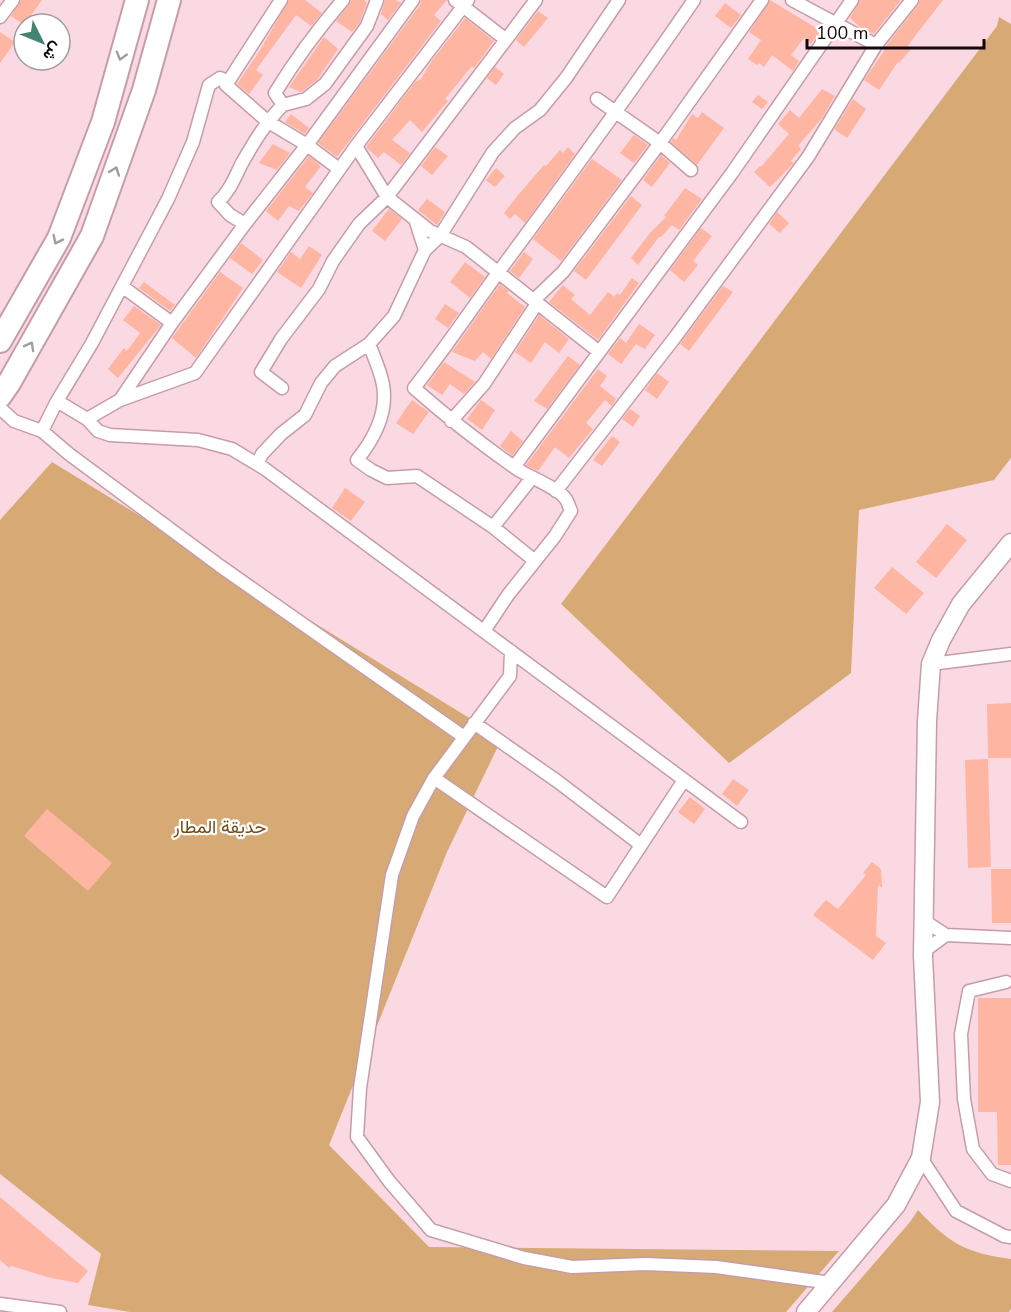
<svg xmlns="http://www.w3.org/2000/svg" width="1011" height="1312" font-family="'Nunito Sans',Vazirmatn,sans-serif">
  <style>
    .green { fill: #d7aa75 }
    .building { fill: #feb5a2 }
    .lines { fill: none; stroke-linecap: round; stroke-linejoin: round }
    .street-casing { stroke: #c59da8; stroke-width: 15 }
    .secondary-casing { stroke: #c59da8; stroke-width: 21 }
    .highway-casing { stroke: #c59da8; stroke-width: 26 }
    .street { stroke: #fff; stroke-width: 12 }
    .secondary { stroke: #fff; stroke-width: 18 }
    .highway { stroke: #fff; stroke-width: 22 }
    .oneway { stroke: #a19c9e }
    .labels { text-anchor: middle; stroke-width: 4.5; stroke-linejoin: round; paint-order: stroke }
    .park-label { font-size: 18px; fill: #724c16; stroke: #fff }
  </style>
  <rect width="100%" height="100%" fill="#fbd9e2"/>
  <path class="green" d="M999 17 1011 24V458L994 480 859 510 851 673 729 763 561 604 997 26Z
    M52 462 502 738 447 852 329 1145 429 1247 839 1251 786 1312H130L88 1305 101 1254 0 1174V520Z
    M918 1210C949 1243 965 1253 1011 1259V1309L1009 1312H832L910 1222Z"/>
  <path class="building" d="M21 0H42L24 25 11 16Z
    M289 0H305L322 13 311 26 296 15 256 70 263 75 249 94 237 84 259 52Z
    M351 0H364L367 3 360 22 352 32 336 21 349 5Z
    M385 0H396L401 3 388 20 381 14Z
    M421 0H447L434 15 441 21 337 157 318 143 420 5Z
    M770 0 821 31 811 44 804 38 791 55 799 61 793 71 772 55 764 67 759 63 757 65 748 59 761 40 749 32Z
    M860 0H901L874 34 861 28 850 18Z
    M920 0H943L912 40 908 46 911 49 899 63 898 62 879 90 864 80 884 51 885 47 918 5Z
    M725 3 741 15 731 28 715 16Z
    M538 11 548 18 524 47 516 40Z
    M465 18 494 41 474 68 472 66 445 99 448 101 422 132 410 120 392 140 410 153 401 165 384 152 378 158 366 147 415 82 421 79 431 62Z
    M0 32 15 42 0 63Z
    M324 37 338 49 317 80 301 92 289 87Z
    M495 67 504 74 496 85 487 78Z
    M822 89 835 96 822 118 798 146 801 149 791 161 794 163 770 187 754 172 760 166 761 167 789 134 778 124 790 110 799 118Z
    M758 95 768 102 762 109 752 102Z
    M853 99 866 109 847 138 835 130V128Z
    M702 112 724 128 697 165 671 142 673 138 676 140 692 114 698 118Z
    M291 114 309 128 305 134 285 122Z
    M634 135 648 145 634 163 620 153Z
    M273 144 290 153 277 170 259 163Z
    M435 147 448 156 432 175 421 166Z
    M568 147 575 154 525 223 515 214 510 219 504 213 519 194 544 165 546 166 560 150 563 153Z
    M661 155 670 163 652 187 643 180Z
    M309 156 321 166 305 187 313 193 299 211 289 206 278 221 266 211Z
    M592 159 622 180 561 261 533 239Z
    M496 168 505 176 495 187 486 180Z
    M685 188 702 199 679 230 672 225 661 237H659L638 265 631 258 650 233 666 217 664 216Z
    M631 196 642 205 586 280 574 271Z
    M427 199 445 212 437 225 418 210Z
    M389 209 402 219 385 241 372 231Z
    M777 212 789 223 780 233 769 224Z
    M701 228 712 236 693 261 698 265 684 282 670 270Z
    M241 243 263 260 252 274 230 258Z
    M309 246 322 255 301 288 277 272 291 252 300 259Z
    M524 252 533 259 519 278 510 271Z
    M465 262 485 277 470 298 450 282Z
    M220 272 243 288 196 358 172 338Z
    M632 278 639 283 598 340 549 302 563 285 575 295 571 299 590 315 608 292 614 297 617 293 620 295Z
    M144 282 175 305 170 311 139 288Z
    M500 284 509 291 507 293 525 307 491 359 483 352 475 361 452 352Z
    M723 286 733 292 689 351 680 344Z
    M445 304 459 313 448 328 435 319Z
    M134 306 161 325 118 378 108 369 124 348 127 351 140 333 123 320Z
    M539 315 569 339 559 353 545 342 531 363 515 352Z
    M639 324 655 335 645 349 636 344 621 364 608 354 620 338 626 343Z
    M568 356 580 365 547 409 534 401Z
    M444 362 475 382 464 394 450 384 442 395 427 385Z
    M598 369 607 376 600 386 616 399 612 406 605 400 586 423 593 429 569 458 555 447 538 471 526 465Z
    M657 373 669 382 657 399 645 390Z
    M412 400 429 412 413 434 396 423Z
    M481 400 495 410 482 430 467 419Z
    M630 409 640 416 633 427 622 419Z
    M511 431 523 441 512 456 500 446Z
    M612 436 620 442 602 466 593 460Z
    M345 488 365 502 351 521 332 508Z
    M947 524 967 540 936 578 916 562Z
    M892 567 924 593 906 614 874 588Z
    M1011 703V758H988L987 704Z
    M988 759 991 867 968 868 965 760Z
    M733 779 749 790 737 806 722 794Z
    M690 797 705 809 694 824 678 812Z
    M47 809 112 863 88 891 24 836Z
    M872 862 881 869 882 888 878 885 876 936 886 943 873 960 813 915 826 900 838 909 866 875 863 873Z
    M991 869H1011V923H992Z
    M978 998H1011V1165H998L997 1112H978Z
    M0 1197 88 1271 78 1283 51 1278 11 1266 9 1268 0 1260Z"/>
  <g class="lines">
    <defs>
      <path id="street" d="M281 0 226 85 267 121 307 145 339 169
        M455 0 505 39
        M792 0 876 45
        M0 17 13 0
        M597 99 660 143 691 170
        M283 105 306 99 325 84 367 26 377 0
        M356 146 387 197 430 231 466 247 598 351
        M415 219 425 250
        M245 224 230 215 218 202C230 191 235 177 242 163 254 142 266 122 283 105L275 93C295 60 318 29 343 0
        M123 287 172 323
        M369 344C374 357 381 372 383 385 388 413 374 439 357 460L371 470 387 478 417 476 493 527 535 561
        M282 388 261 372 281 339 319 289 333 261 359 224 387 197 536 0
        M120 400 195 373 356 146 468 0
        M57 401 87 419 120 400 172 323 245 224 307 145 413 0
        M0 408 14 421 42 431 57 401 92 343 168 199 193 142 209 85 220 78 228 81
        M87 419 98 431 110 435 198 440 232 449 265 469 741 822
        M451 421 484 384 536 305 537 297 563 272 660 143 762 0
        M42 431 69 454 220 566 464 737
        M257 464 262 454 281 434 305 415 321 383 335 366 369 344 394 316 425 250 440 236 493 152 515 128 540 110 566 78 619 0
        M514 467 732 173 852 0
        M556 491 676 336 808 157 876 45 912 0
        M493 527 531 479
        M484 631 508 595 555 536 571 511C569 507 568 501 565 498 558 488 529 477 517 469 481 444 447 417 414 388 444 350 471 310 500 270 566 181 631 92 694 0
        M511 651 510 676 434 778 413 816 392 875 360 1088 357 1137 389 1181 431 1230 524 1258 572 1267 645 1264 716 1267 831 1283
        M931 664 1011 654
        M474 723 557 781 641 845
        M434 778 607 897 684 780
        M923 920 946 935 923 952
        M946 935 1011 938
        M1006 982 969 991 961 1034 964 1099 973 1149 992 1174 1011 1181
        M921 1158 956 1211 1004 1236 1011 1237
        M0 1304 60 1312"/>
      <path id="secondary" d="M806 1312 896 1205 921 1158 930 1102 923 956 927 721 931 664 941 640 961 604 1011 543"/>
      <path id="highway" d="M0 341 59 238 103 122 137 0
        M0 396 9 383 92 236 144 90 169 0"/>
    </defs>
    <use href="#street" class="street-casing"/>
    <use href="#secondary" class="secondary-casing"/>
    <use href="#highway" class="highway-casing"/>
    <use href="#street" class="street"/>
    <use href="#secondary" class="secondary"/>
    <use href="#highway" class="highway"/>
  </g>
  <defs><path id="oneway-chevron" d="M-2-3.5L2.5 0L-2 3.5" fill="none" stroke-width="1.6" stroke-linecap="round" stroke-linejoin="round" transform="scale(1.5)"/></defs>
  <g class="oneway">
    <use href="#oneway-chevron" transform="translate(121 56) rotate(106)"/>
    <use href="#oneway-chevron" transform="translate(115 171) rotate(-70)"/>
    <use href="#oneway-chevron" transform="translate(57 240) rotate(116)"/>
    <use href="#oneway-chevron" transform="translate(30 346) rotate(-61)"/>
  </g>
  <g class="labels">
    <g class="park-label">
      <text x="220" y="833">حديقة المطار</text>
    </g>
  </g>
  <g transform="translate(42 42) rotate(133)"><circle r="28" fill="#ffffff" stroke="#a19c9e" stroke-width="1.5"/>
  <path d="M0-4.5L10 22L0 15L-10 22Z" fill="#428372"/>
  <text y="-9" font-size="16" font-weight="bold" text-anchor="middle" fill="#15080c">ش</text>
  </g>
  <path d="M807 39v9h177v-9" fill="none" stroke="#15080c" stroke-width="3"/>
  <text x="816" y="39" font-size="18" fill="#15080c" stroke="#ffffff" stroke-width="4.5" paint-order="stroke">100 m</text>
</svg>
